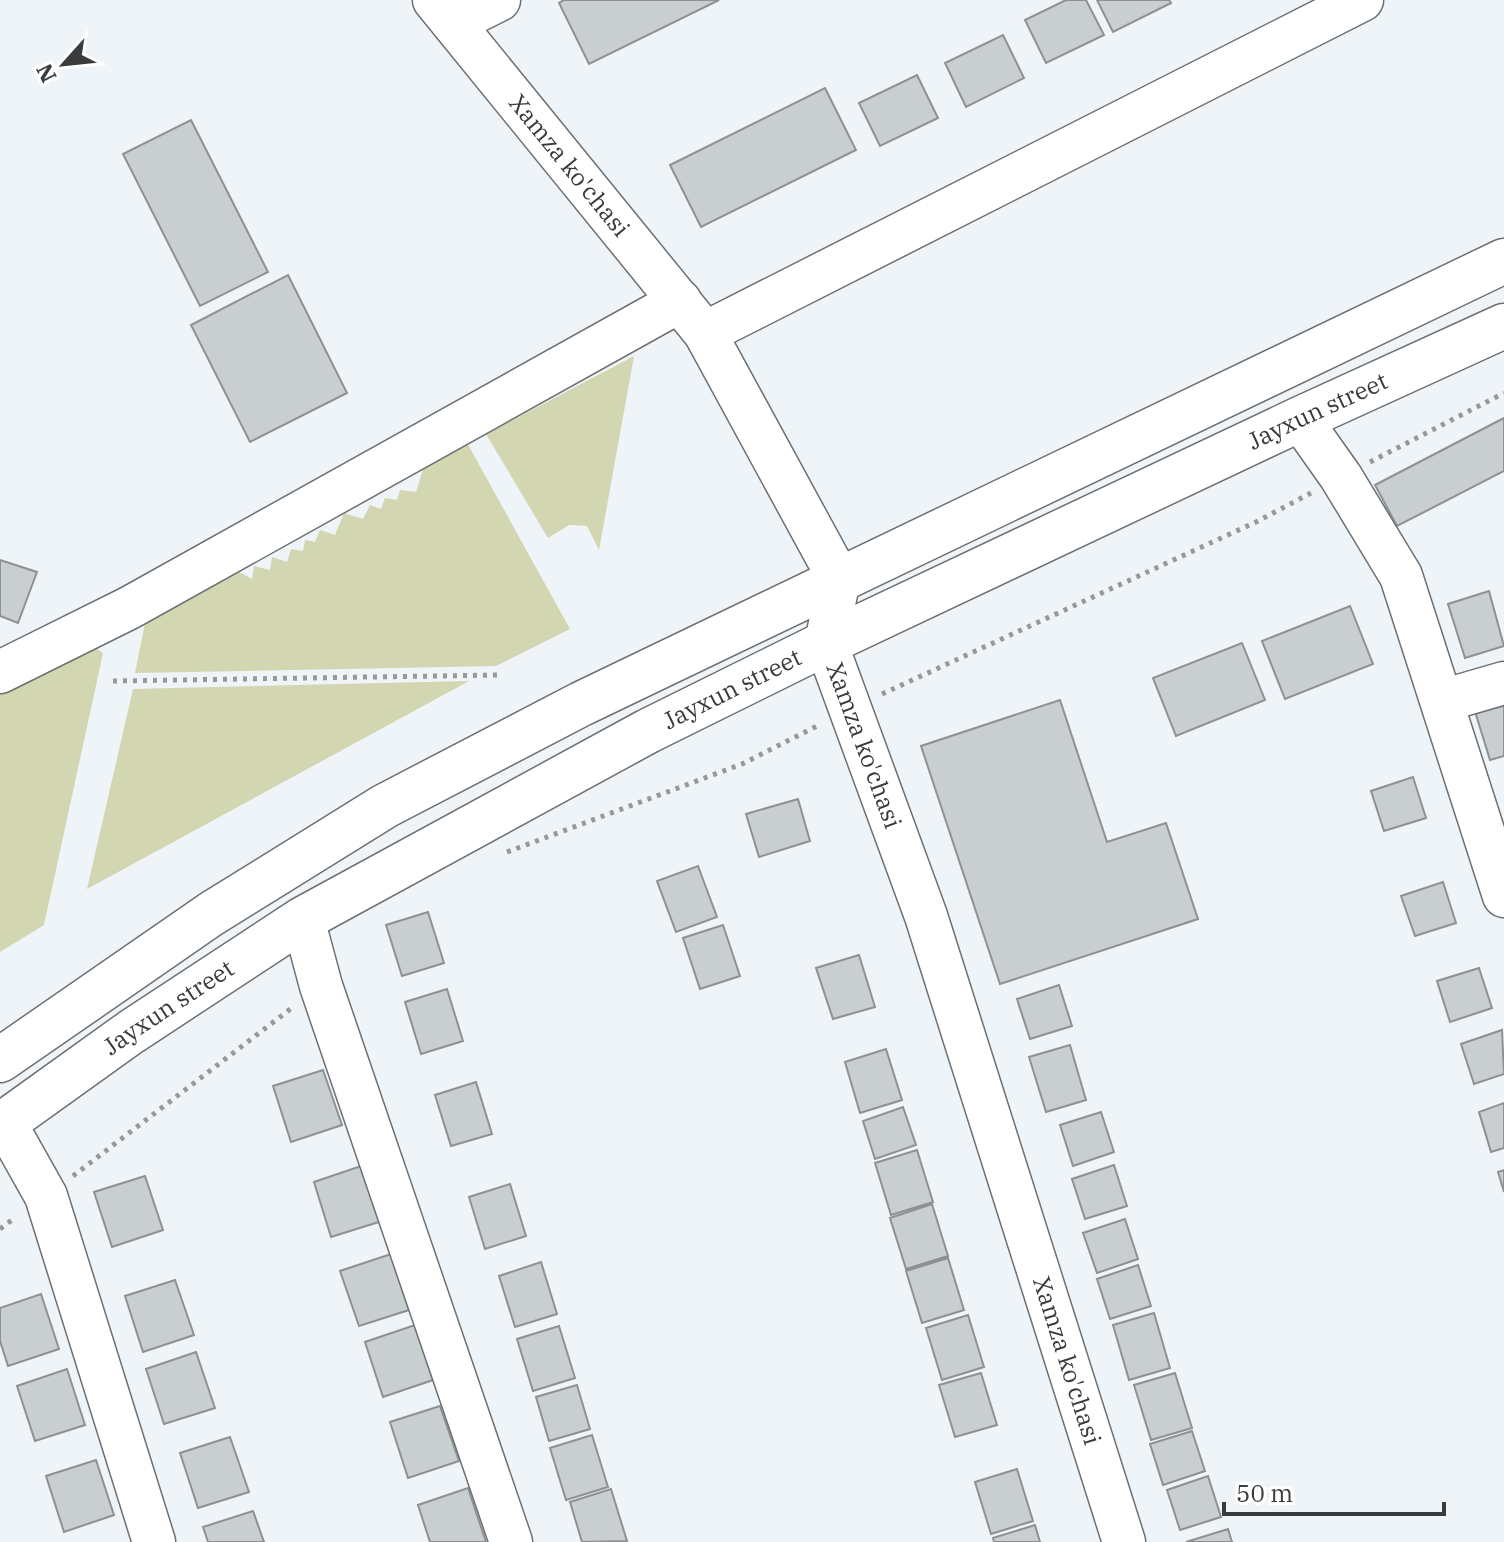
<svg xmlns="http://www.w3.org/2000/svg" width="1504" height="1542" font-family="'IBM Plex Serif',serif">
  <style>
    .green { fill: #d2d6b1 }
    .building { fill: #c9ced1; stroke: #8d9194; stroke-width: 2 }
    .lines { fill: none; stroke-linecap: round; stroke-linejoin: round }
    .minor-casing { stroke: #6c7073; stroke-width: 45 }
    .highway-casing { stroke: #6c7073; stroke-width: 47 }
    .path { stroke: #95999c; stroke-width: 5; stroke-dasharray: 4 6; stroke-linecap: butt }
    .minor { stroke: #fff; stroke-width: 42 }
    .highway { stroke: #fff; stroke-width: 44 }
    .labels { text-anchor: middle; stroke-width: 6; stroke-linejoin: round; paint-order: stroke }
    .street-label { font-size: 24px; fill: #393b3d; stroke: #fff }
  </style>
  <rect width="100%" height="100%" fill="#eff4f8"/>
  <path class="green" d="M634 356 599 550 587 526 569 525 548 538 486 434Z
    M466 441 570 629 496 666 135 673 147 613 230 567 252 579 254 566 270 570 272 557 287 562 291 549 303 551 305 540 315 542 320 530 335 535 344 513 363 519 370 505 381 509 385 498 397 500 400 490 416 492 424 466Z
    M83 640 103 653 44 925 0 952V687Z
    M469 681 87 889 133 689Z"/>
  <path class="building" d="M564 0H719L589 64 559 3Z
    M1066 0H1086L1104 35 1046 63 1025 20Z
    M1097 0H1169L1171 3 1113 32Z
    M1003 35 1024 78 966 107 945 63Z
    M917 75 938 118 880 146 859 103Z
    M825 88 856 150 701 227 670 165Z
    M191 120 268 272 200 306 123 154Z
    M288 275 347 393 250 442 191 325Z
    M1504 418V471L1397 526 1375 485Z
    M0 560 37 572 18 623 0 616Z
    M1489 591 1504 646 1465 658 1448 604Z
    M1350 606 1373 664 1285 699 1262 641Z
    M1242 643 1265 700 1176 736 1153 678Z
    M1504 696V756L1490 760 1473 705Z
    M1060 700 1107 842 1166 823 1198 919 1000 984 921 746Z
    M1413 777 1426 818 1384 831 1371 791Z
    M798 799 810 841 759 857 746 814Z
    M698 866 717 917 676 932 657 881Z
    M1443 882 1456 923 1415 936 1401 896Z
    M428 912 444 963 402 976 386 925Z
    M723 925 740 976 700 989 683 938Z
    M859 955 875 1007 833 1019 816 968Z
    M1479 968 1492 1008 1450 1022 1437 981Z
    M1059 985 1072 1026 1030 1039 1017 999Z
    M447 989 463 1041 421 1054 405 1002Z
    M1502 1030 1504 1074 1474 1084 1461 1044Z
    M1070 1045 1086 1100 1046 1112 1029 1057Z
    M886 1049 902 1100 860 1113 845 1062Z
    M323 1070 342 1125 291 1142 273 1086Z
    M476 1082 492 1134 451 1146 435 1095Z
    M1504 1103V1148L1491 1152 1479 1112Z
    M903 1107 916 1145 875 1159 863 1121Z
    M1101 1112 1114 1152 1073 1166 1060 1125Z
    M917 1150 933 1202 891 1215 875 1163Z
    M364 1165 382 1221 331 1237 314 1182Z
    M1114 1165 1127 1206 1085 1219 1072 1179Z
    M1504 1170V1192L1498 1172Z
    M145 1176 163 1230 112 1247 94 1192Z
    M510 1184 526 1236 485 1249 469 1197Z
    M932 1204 948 1256 906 1269 890 1218Z
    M1125 1219 1138 1259 1097 1273 1083 1233Z
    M391 1254 409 1310 359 1326 340 1271Z
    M948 1258 964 1310 922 1323 906 1271Z
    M541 1262 557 1314 515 1327 499 1276Z
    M1138 1265 1151 1306 1110 1319 1097 1279Z
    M175 1280 194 1335 143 1352 125 1296Z
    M41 1294 59 1349 8 1366 0 1341V1308Z
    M1154 1313 1170 1368 1129 1380 1113 1325Z
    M968 1315 984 1367 942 1380 926 1328Z
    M415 1325 433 1380 383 1397 365 1342Z
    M559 1326 575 1378 533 1391 517 1339Z
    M196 1352 215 1408 164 1424 146 1369Z
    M67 1369 85 1425 35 1441 17 1386Z
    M981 1373 997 1425 955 1437 939 1385Z
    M1175 1373 1192 1428 1151 1440 1134 1385Z
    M577 1385 590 1429 549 1441 536 1397Z
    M440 1406 459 1461 408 1478 390 1422Z
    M1192 1431 1205 1471 1163 1485 1150 1444Z
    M592 1435 608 1487 566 1500 550 1448Z
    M230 1437 249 1492 198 1508 180 1453Z
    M96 1460 114 1515 64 1532 46 1476Z
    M1017 1469 1033 1521 991 1534 975 1482Z
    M1208 1476 1221 1517 1180 1530 1167 1490Z
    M468 1488 486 1542H430L418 1505Z
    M611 1489 627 1541 582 1542 570 1502Z
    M253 1511 264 1542H208L203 1527Z
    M1035 1525 1040 1542H994L993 1538Z
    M1228 1529 1232 1542H1186Z"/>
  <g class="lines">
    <defs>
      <g id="minor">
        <path id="s1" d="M434 0 705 333 839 579 826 643 926 916 1124 1542"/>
        <path d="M453 23 499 0"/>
        <path d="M705 333 1362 0"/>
        <path d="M1300 419 1341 477 1401 576 1504 896"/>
        <path d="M0 672 129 608 680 301"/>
        <path d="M1442 701 1504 683"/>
        <path d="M303 919 321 986 511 1542"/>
        <path d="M5 1123 46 1196 154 1542"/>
      </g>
      <g id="highway">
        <path d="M0 1060 211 914 385 806 581 704 1504 261"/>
        <path id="s2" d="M0 1126 131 1032 303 919 648 731 826 643 1300 419 1504 326"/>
      </g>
    </defs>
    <use href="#minor" class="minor-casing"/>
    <use href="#highway" class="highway-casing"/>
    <path class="path" d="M1370 462 1504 393
      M113 681 500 675
      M882 694 1256 522 1311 493
      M507 852 742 764 819 725
      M73 1176 293 1007
      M0 1229 16 1217"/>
    <use href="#minor" class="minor"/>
    <use href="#highway" class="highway"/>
  </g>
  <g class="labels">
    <g class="street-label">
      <text dy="8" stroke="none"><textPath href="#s1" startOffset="214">Xamza ko'chasi</textPath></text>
      <text dy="8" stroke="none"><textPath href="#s2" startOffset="1502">Jayxun street</textPath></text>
      <text dy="8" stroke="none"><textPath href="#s2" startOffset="854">Jayxun street</textPath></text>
      <text dy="8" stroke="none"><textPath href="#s1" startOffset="884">Xamza ko'chasi</textPath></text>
      <text dy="8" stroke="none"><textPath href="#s2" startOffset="206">Jayxun street</textPath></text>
      <text dy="8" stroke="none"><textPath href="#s1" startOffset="1532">Xamza ko'chasi</textPath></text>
    </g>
  </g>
  <g transform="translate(64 64) rotate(243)" stroke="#ffffff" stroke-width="6" paint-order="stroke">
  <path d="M0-6L14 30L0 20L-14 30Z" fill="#393b3d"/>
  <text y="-12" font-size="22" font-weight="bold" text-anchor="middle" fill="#393b3d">N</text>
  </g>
  <path d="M1224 1502v12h220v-12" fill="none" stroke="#393b3d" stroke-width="4"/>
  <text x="1236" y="1502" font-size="24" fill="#393b3d" stroke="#ffffff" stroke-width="6" paint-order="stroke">50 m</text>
</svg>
